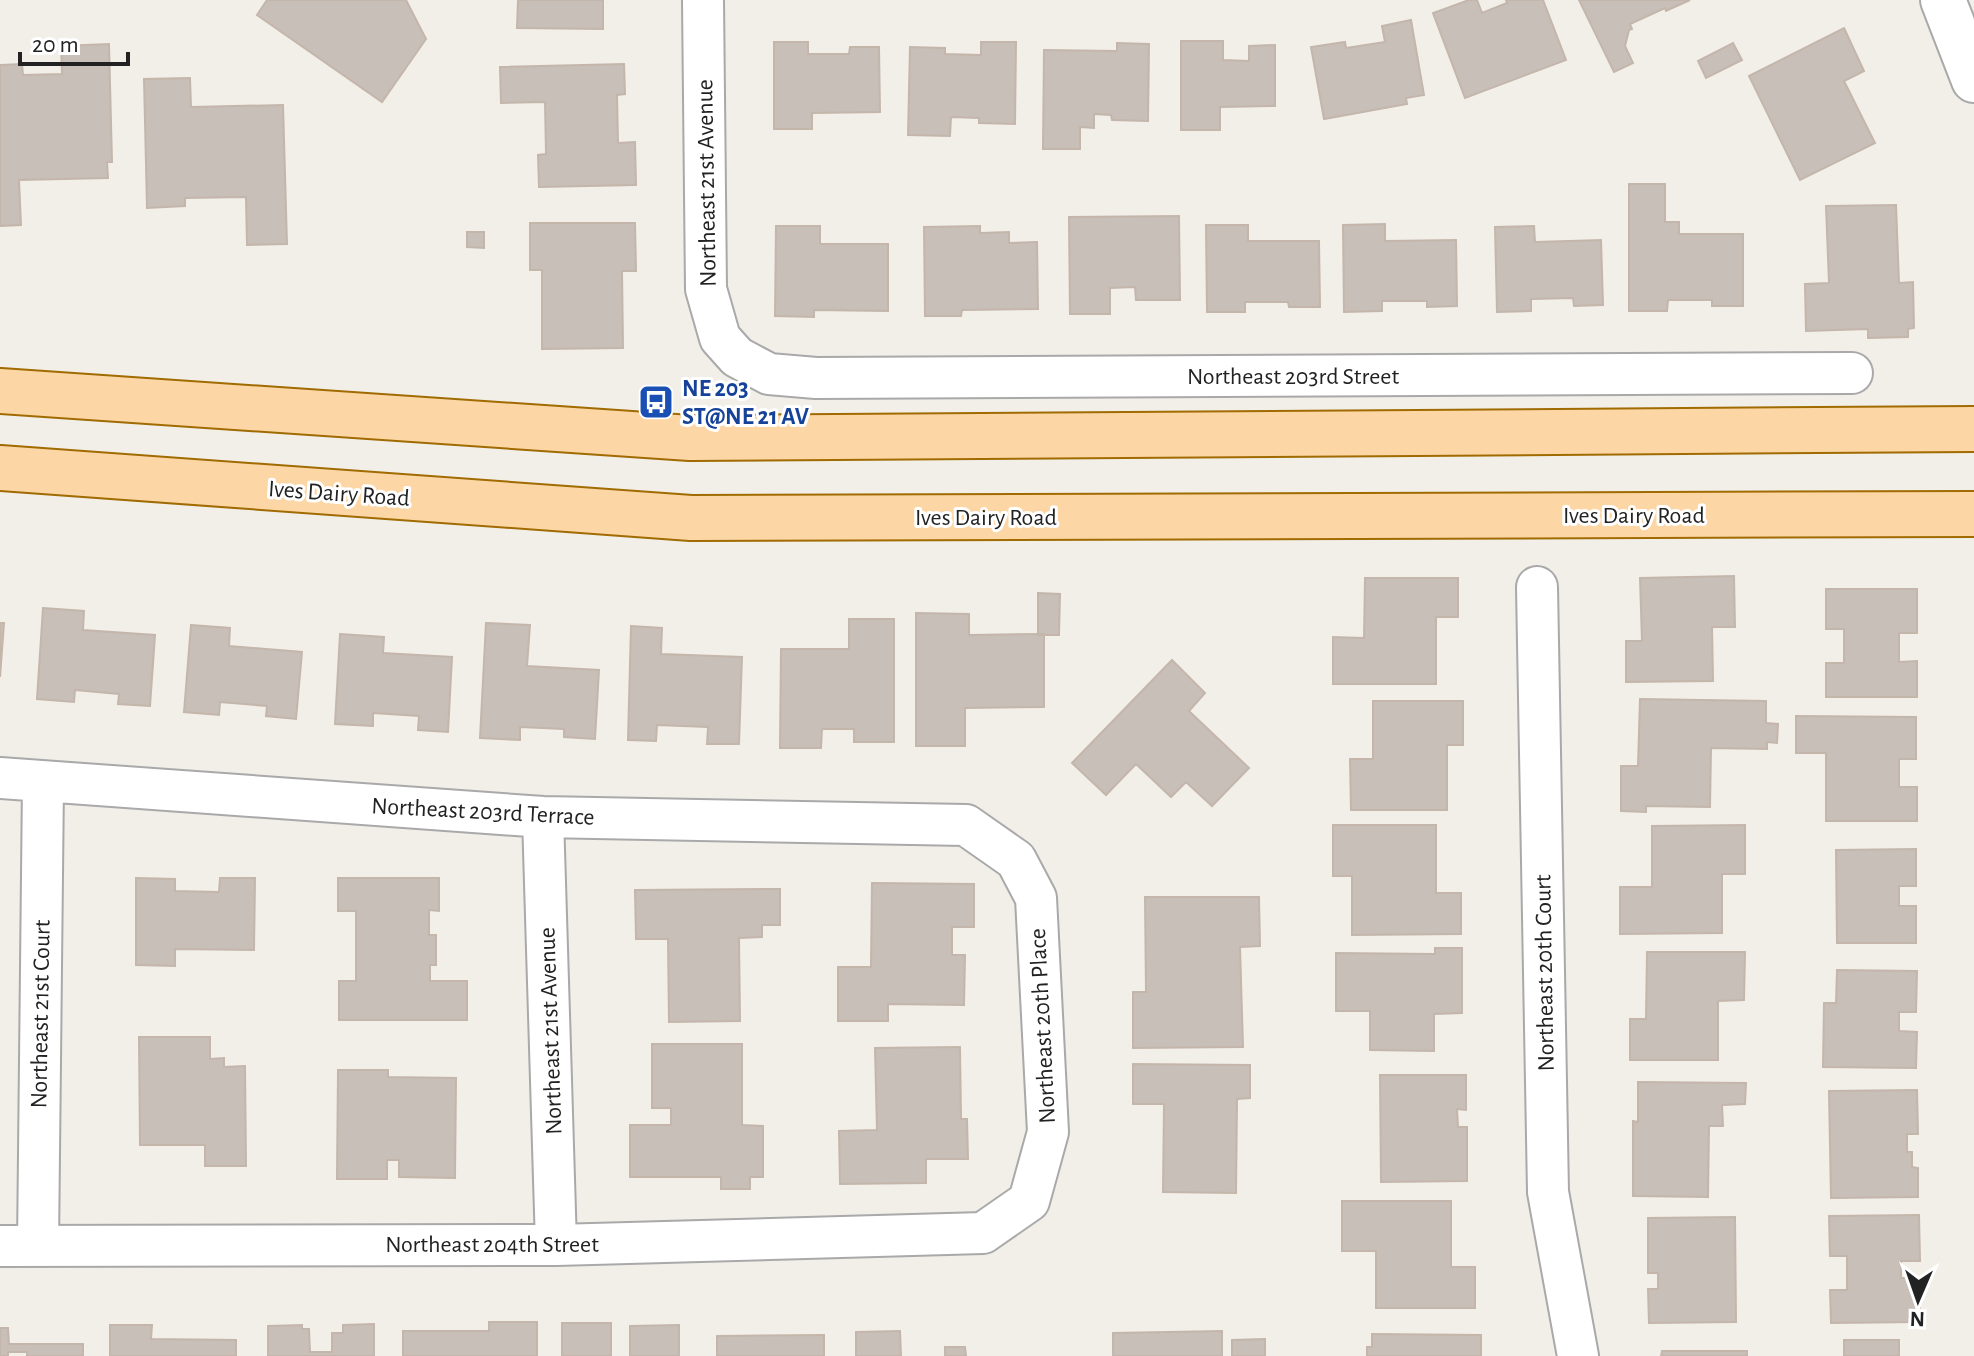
<svg xmlns="http://www.w3.org/2000/svg" width="1974" height="1356" font-family="'Alegreya Sans',sans-serif">
  <style>
    .building { fill: #c7bfb8; stroke: #c4b6ab; stroke-width: 2 }
    .lines { fill: none; stroke-linecap: round; stroke-linejoin: round }
    .minor-casing { stroke: #a9a9a9; stroke-width: 44 }
    .tertiary-casing { stroke: #a9a9a9; stroke-width: 48 }
    .primary-casing { stroke: #a06b00; stroke-width: 48 }
    .minor { stroke: #fff; stroke-width: 40 }
    .tertiary { stroke: #fff; stroke-width: 44 }
    .primary { stroke: #fcd6a4; stroke-width: 44 }
    .labels { text-anchor: middle; stroke-width: 6; stroke-linejoin: round; paint-order: stroke }
    .street-label { font-size: 24px; fill: #222; stroke: #fff }
    .transit-label { font-size: 24px; font-weight: bold; fill: #164399; stroke: #fff; text-anchor: start }
  </style>
  <rect width="100%" height="100%" fill="#f2efe9"/>
  <path class="building" d="M267 0H406L426 39 382 102 257 15Z
    M518 0H603V29L517 28Z
    M1469 0H1477L1482 13 1507 3 1506 0H1543L1566 60 1465 98 1433 13Z
    M1579 0H1690L1666 11 1665 8 1630 24 1632 29 1629 30 1625 46 1633 63 1614 72Z
    M1411 20 1424 95 1406 98 1407 104 1324 119 1311 47 1345 42 1346 48 1385 42 1382 26Z
    M1844 28 1864 71 1844 81 1875 143 1800 180 1749 76Z
    M1181 41H1223V60L1249 61V46L1275 45V106L1220 107V130H1181Z
    M774 42H808V54H849L850 47H879L880 112 812 113V129H774Z
    M981 42H1016L1015 124 979 123V118L951 117 950 136 908 135 910 47 945 48V54L981 55Z
    M1117 43 1149 44 1148 121 1112 120 1111 115 1094 114V128L1080 127V149H1043L1044 50 1117 51Z
    M1733 43 1742 60 1706 78 1698 61Z
    M109 44 112 162H107L108 178 19 180 21 225 0 226V65L22 64 23 75 62 74 61 46Z
    M624 64 625 94 617 95 618 143 635 142 636 185 539 187 538 155 546 154 545 102 501 103 500 67Z
    M190 78 191 107 283 105 287 244 247 245 246 197 185 198V206L147 208 144 79Z
    M1629 184H1665V222H1679V234H1743V306H1712V300H1668L1667 311H1629Z
    M1896 205 1899 283 1913 282 1914 328 1908 329V337L1868 338V329L1806 331 1805 284 1829 283 1826 206Z
    M1179 216 1180 300H1136L1135 287 1110 288V314H1070L1069 217Z
    M530 223H635L636 271H622L623 348 542 349V270H530Z
    M1385 224V241L1456 240 1457 306 1427 307V301H1382V311L1344 312 1343 225Z
    M1206 225H1248V241H1319L1320 307H1289L1288 302H1245V312H1207Z
    M776 226H820V244H888V311L814 310V317L775 316Z
    M980 226V233L1009 232V243L1037 242 1038 309 962 310 961 316H925L924 227Z
    M1534 226 1535 242 1601 240 1603 305 1574 306 1573 298 1531 299V311L1497 312 1495 227Z
    M467 232H484V248L467 247Z
    M1734 576 1735 627H1712L1713 681 1626 682V641H1642L1640 578Z
    M1365 578H1458V617H1436V684H1333V637L1364 638Z
    M1826 589H1917V633H1899V662L1917 661V697H1826V663H1844V629H1826Z
    M1038 593 1060 594 1059 635H1038Z
    M43 608 84 611 83 630 155 635 150 706 118 704 119 694 75 690 74 702 37 699Z
    M916 613 969 614V635L1044 634V707L965 708V746H916Z
    M849 619H894V742H854V729H822L821 748H780L781 649H849Z
    M0 623H4L0 677Z
    M486 623 530 625 527 666 599 670 595 739 564 737V729L520 727V740L480 738Z
    M191 625 230 628 229 646 302 652 296 719 266 716 267 706 220 702 219 715 184 712Z
    M631 626 662 628 661 654 742 657 739 744H707L708 727 657 725 656 741 628 740Z
    M340 634 384 637 383 653 452 657 448 732 418 730 419 716 373 713V726L335 724Z
    M1172 660 1205 693 1189 711 1249 768 1212 806 1186 782 1171 797 1136 764 1106 795 1072 763Z
    M1640 699 1766 701V723L1778 724 1777 743 1767 742V749L1711 748 1710 807 1646 806V812L1621 811V766H1638Z
    M1373 701H1463V745H1447V810H1351L1350 759H1373Z
    M1796 716 1916 717V759H1899V787H1917V821H1826V753H1796Z
    M1333 825H1436V893H1461V934L1352 935V876H1333Z
    M1745 825V874H1722V933L1620 934V887H1652V826Z
    M1916 849V886H1899V906H1916V943H1837L1836 850Z
    M136 878 175 879V891L219 892 220 878H255L254 950 175 949V966L136 965Z
    M338 878H439V911L429 910V935H436V965H430V981H467V1020H339V981H356V911H338Z
    M872 883 974 884V927H952V955H965L964 1005 888 1004V1021H838V967H871Z
    M780 889V925H762V937L739 938 740 1021 669 1022 668 939H636L635 890Z
    M1145 897H1259L1260 946 1240 947 1243 1047 1133 1048V992H1146Z
    M1435 948H1462V1013L1434 1014V1051L1370 1050V1011H1336V953L1435 954Z
    M1647 952H1745L1744 1000 1718 1001V1060H1630V1019H1646Z
    M1837 970 1917 971 1916 1012H1899V1031L1917 1032 1916 1068 1823 1067 1824 1003H1836Z
    M139 1037H210V1059L224 1058V1067L245 1066 246 1166H205V1145H140Z
    M652 1044H742V1125L763 1126V1177H750V1189H721V1177H630V1125H671V1108H652Z
    M960 1047 961 1119H967L968 1159H926V1183L840 1184 839 1131 877 1130 875 1048Z
    M1133 1064 1250 1065V1098L1237 1099 1236 1193 1163 1192 1164 1104H1133Z
    M338 1070H388V1077L456 1078 455 1178 399 1177V1160H387V1179H337Z
    M1380 1075H1466V1110L1457 1109 1458 1127H1467V1181L1381 1182Z
    M1638 1082 1746 1083 1745 1104 1722 1105 1723 1126H1709L1708 1197 1633 1196V1121L1638 1122Z
    M1917 1090 1918 1134H1907V1152H1912V1167L1918 1168V1197L1831 1198 1829 1091Z
    M1342 1201H1451V1267H1475V1308H1376V1251H1342Z
    M1919 1215 1920 1261H1901V1278H1919L1920 1322 1831 1323 1830 1290H1847V1256H1830L1829 1216Z
    M1735 1217 1736 1322 1649 1323 1648 1289H1658V1273H1648V1218Z
    M489 1322H537V1356H403V1331H489Z
    M562 1323H611V1356H562Z
    M374 1324V1356H268V1326L302 1325V1329H309L310 1352H332V1333H343V1325Z
    M110 1325H152L151 1339 236 1340V1356H110Z
    M679 1325V1356H630V1326Z
    M0 1328H8L9 1344H83V1356H27V1352H8V1356H0Z
    M900 1331 901 1356H856V1332Z
    M1222 1331V1356H1113V1333Z
    M1372 1334 1481 1335V1356H1367V1347H1372Z
    M824 1335V1356H717V1336Z
    M1265 1339V1356H1232V1340Z
    M1844 1340H1899V1356H1844Z
    M945 1347H965L966 1356H945Z
    M1662 1351H1747V1356H1661Z"/>
  <g class="lines">
    <defs>
      <path id="minor" d="M703 0 706 289 720 338 737 357 769 374 816 378 1852 373
        M1537 587 1548 1192 1578 1356
        M0 778 543 817 966 825 1016 860 1036 898 1048 1132 1029 1201 983 1233 556 1245 0 1246
        M543 817 556 1245
        M38 1246 43 782"/>
      <path id="tertiary" d="M1943 0 1974 80"/>
      <path id="primary" d="M0 391 690 438 1974 429
        M0 468 691 518 1974 514"/>
    </defs>
    <use href="#minor" class="minor-casing"/>
    <use href="#tertiary" class="tertiary-casing"/>
    <use href="#primary" class="primary-casing"/>
    <use href="#minor" class="minor"/>
    <use href="#tertiary" class="tertiary"/>
    <use href="#primary" class="primary"/>
  </g>
  <defs>
    <symbol id="bus-square" viewBox="-11 -11 22 22"><rect x="-9" y="-9" width="18" height="18" rx="4" fill="#1a4fb4" stroke="#fff"/><path d="M-5-6H5V4H4V6H2V4H-2V6H-4V4H-5ZM-3.5-4V0h7V-4ZM-3.5 1.2v1.5H-2V1.2ZM2 1.2v1.5H3.5V1.2Z" fill="#fff"/></symbol>
  </defs>
  <g fill-rule="evenodd">
    <use href="#bus-square" x="636" y="382" width="40" height="40"/>
  </g>
  <g class="labels">
    <g class="street-label">
      <text transform="translate(706 183) rotate(-91)" y="8">Northeast 21st Avenue</text>
      <text x="1293" y="384">Northeast 203rd Street</text>
      <text transform="translate(339 493) rotate(4)" y="8">Ives Dairy Road</text>
      <text x="1634" y="523">Ives Dairy Road</text>
      <text x="986" y="525">Ives Dairy Road</text>
      <text transform="translate(483 811) rotate(3)" y="8">Northeast 203rd Terrace</text>
      <text transform="translate(1544 973) rotate(-91)" y="8">Northeast 20th Court</text>
      <text transform="translate(40 1014) rotate(-89)" y="8">Northeast 21st Court</text>
      <text transform="translate(1042 1026) rotate(-93)" y="8">Northeast 20th Place</text>
      <text transform="translate(550 1031) rotate(-92)" y="8">Northeast 21st Avenue</text>
      <text x="492" y="1252">Northeast 204th Street</text>
    </g>
    <g class="transit-label">
      <text x="682" y="396">NE 203<tspan x="682" dy="28">ST@NE 21 AV</tspan></text>
    </g>
  </g>
  <g transform="translate(1918 1300) rotate(182)" stroke="#ffffff" stroke-width="6" paint-order="stroke">
  <path d="M0-6L14 30L0 20L-14 30Z" fill="#222222"/>
  <text y="-12" font-size="22" font-weight="bold" text-anchor="middle" fill="#222222">N</text>
  </g>
  <path d="M20 52v12h108v-12" fill="none" stroke="#222222" stroke-width="4"/>
  <text x="32" y="52" font-size="24" fill="#222222" stroke="#ffffff" stroke-width="6" paint-order="stroke">20 m</text>
</svg>
